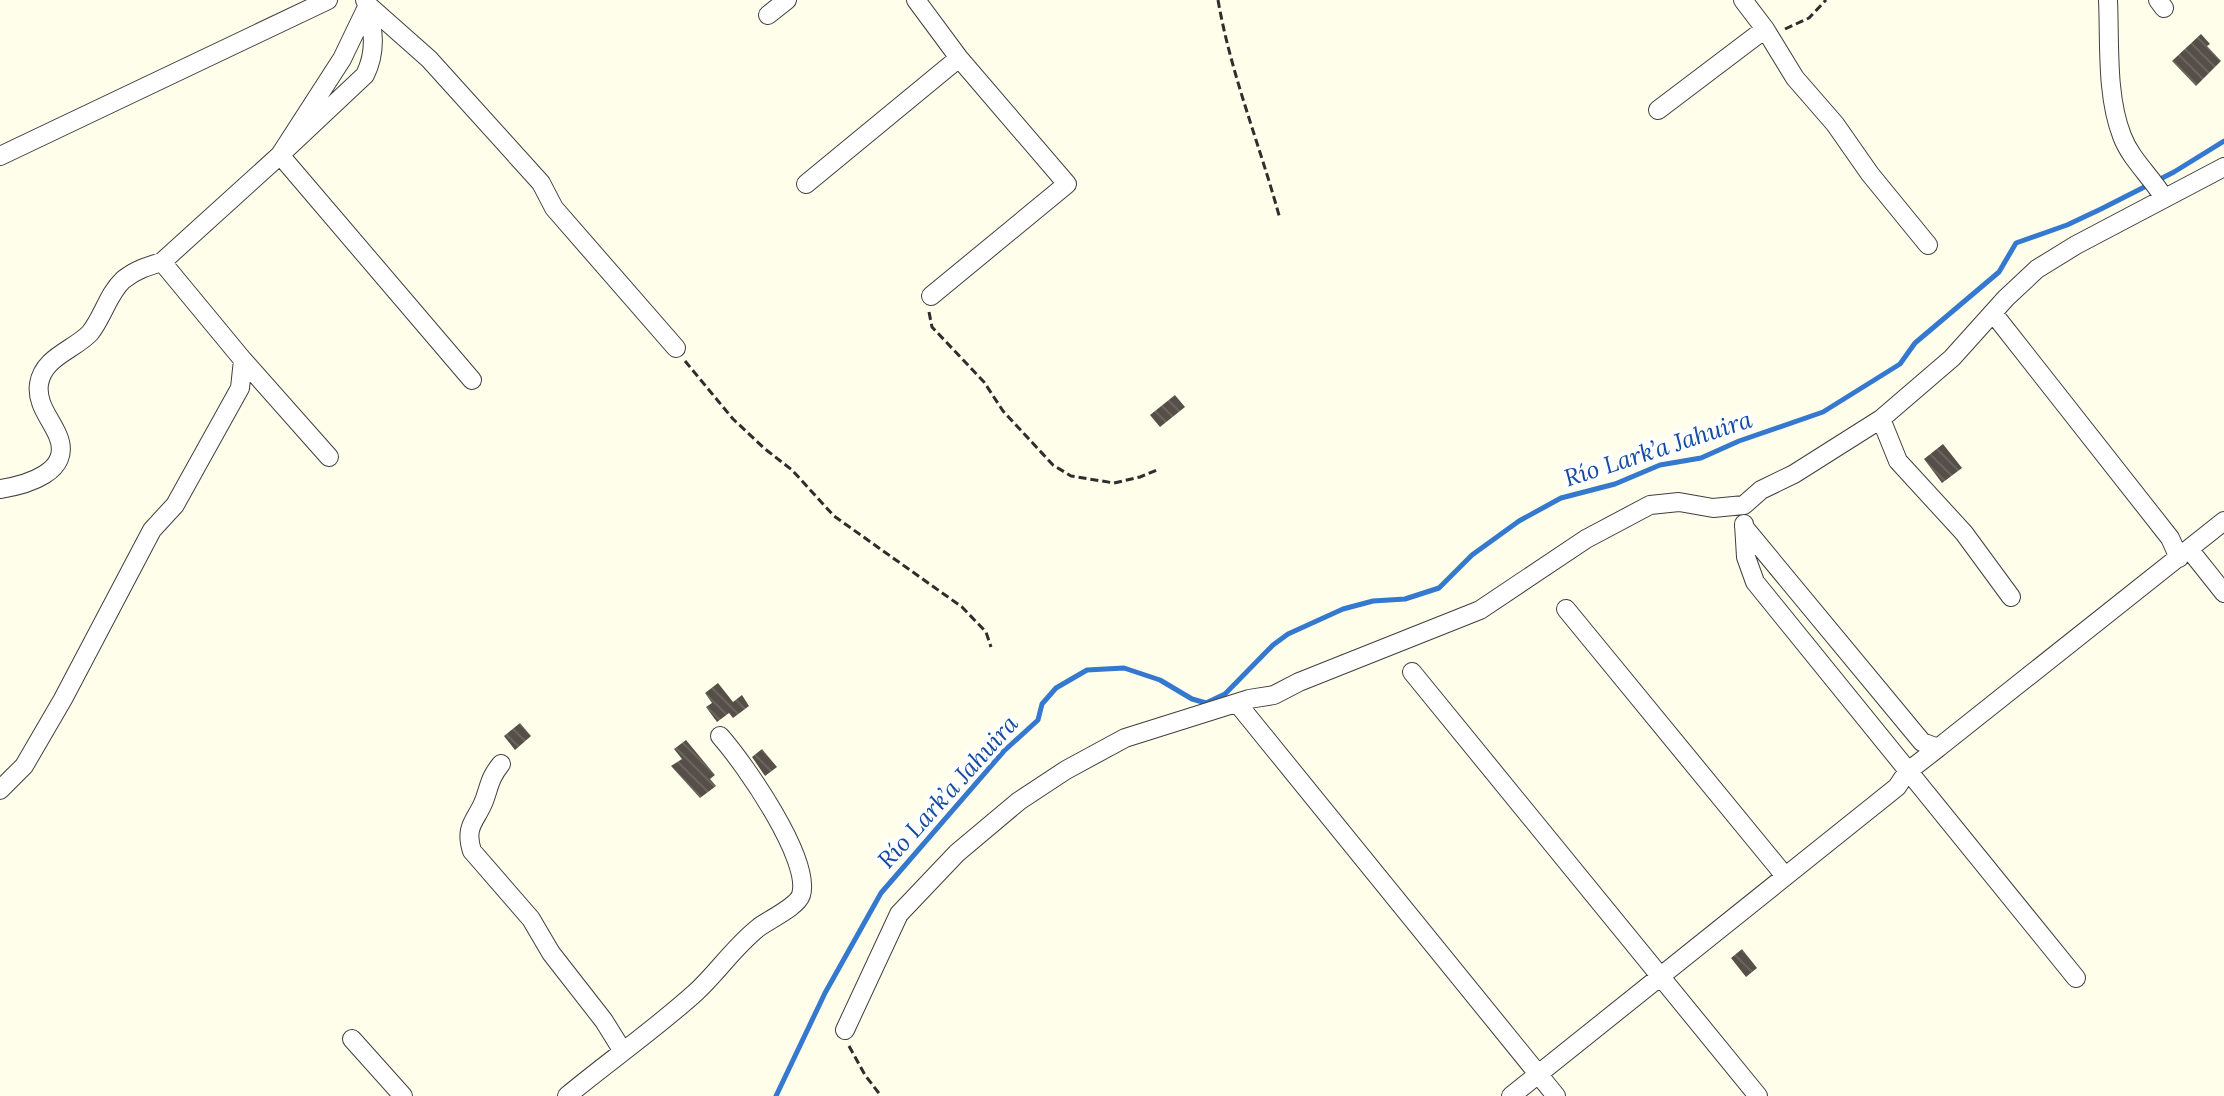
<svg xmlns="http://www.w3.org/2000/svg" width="2224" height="1096" font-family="Lora,serif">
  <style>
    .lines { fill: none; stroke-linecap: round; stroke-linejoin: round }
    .stream { stroke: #3478d0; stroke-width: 5 }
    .building { fill: url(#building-back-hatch) }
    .minor-casing { stroke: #3f3f3f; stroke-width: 20 }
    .path { stroke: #2e2e2e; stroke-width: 3; stroke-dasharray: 8 4; stroke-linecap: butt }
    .minor { stroke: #fff; stroke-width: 18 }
    .labels { text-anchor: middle; stroke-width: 8; stroke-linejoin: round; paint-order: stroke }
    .water-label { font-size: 24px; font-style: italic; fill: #134ba0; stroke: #fff }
  </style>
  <defs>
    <pattern id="building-back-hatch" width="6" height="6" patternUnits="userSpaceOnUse" patternTransform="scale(2)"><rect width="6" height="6" fill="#554f48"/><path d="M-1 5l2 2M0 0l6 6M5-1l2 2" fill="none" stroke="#68645e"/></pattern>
  </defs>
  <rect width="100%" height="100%" fill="#fffeeb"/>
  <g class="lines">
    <path class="stream" d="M776 1096 825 993 881 893 1004 751 1038 720 1042 704 1056 688 1087 670 1124 668 1160 680 1192 699 1206 703 1225 694 1273 645 1288 634 1343 609 1373 601 1405 599 1439 588 1472 555 1519 521 1561 498 1615 484 1660 465 1701 458 1739 441 1823 412 1900 364 1915 343 1999 272 2016 243 2067 225 2101 209 2174 172 2224 141"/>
  </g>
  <path class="building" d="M2201 34 2210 44 2207 46 2221 61 2196 86 2172 61Z
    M1175 395 1185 407 1160 427 1150 415Z
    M1943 444 1962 468 1942 483 1924 459Z
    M718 683 733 702 742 695 749 706 733 718 729 713 717 722 706 707 712 703 705 693Z
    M520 723 531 736 515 750 504 736Z
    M686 740 715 775 710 779 716 786 700 798 671 766 682 759 674 749Z
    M762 749 777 767 765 776 752 757Z
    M1742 949 1757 968 1746 977 1731 958Z"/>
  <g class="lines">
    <defs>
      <path id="minor" d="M916 0 959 58 1067 184 931 296
        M1743 0 1765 29 1795 78 1835 124 1870 174 1928 245
        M2108 0C2110 43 2106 95 2122 136 2131 160 2151 176 2164 198
        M2158 0 2164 8
        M368 5C373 30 377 51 365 75L280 155 472 380
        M368 5 429 59 541 183 554 208 676 348
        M768 15 787 0
        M1658 110 1765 29
        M0 156 328 0
        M806 184 959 58
        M162 262 243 360 329 457
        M1993 313 2170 538 2179 558
        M0 489C26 485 73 472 58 436 51 419 36 404 39 384 43 357 74 350 90 333 103 317 108 294 123 280 135 270 148 266 162 262L280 155 342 59 368 5 365 0
        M1744 524 1746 557 1755 582 2076 978
        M1744 527 1922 742 1938 748 2224 521
        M2189 549 2224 593
        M2011 597 1964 533 1898 461 1881 419 1952 358 2006 298 2037 269 2076 245 2224 167
        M1566 609 1785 876
        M1412 672 1758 1096
        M1237 703 1556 1096
        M501 764C489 779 490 785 484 801 476 821 464 826 472 851L531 919 551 953 604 1021 622 1050
        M0 790 24 766 63 699 152 530 175 505 240 388 243 360
        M845 1030 899 914 957 853 1019 801 1066 770 1125 738 1249 699 1274 695 1299 682 1480 610 1586 539 1650 505 1679 502 1713 508 1744 505 1761 490 1794 474 1881 419
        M352 1039 403 1096
        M567 1096C609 1061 654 1030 695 993 717 973 734 947 758 928 768 920 797 907 801 895 812 860 744 763 720 736
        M1511 1096 1897 787 1907 772 1938 748"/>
    </defs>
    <use href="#minor" class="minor-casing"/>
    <path class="path" d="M1218 0C1231 75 1260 145 1280 219
      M1785 29 1809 18 1826 0
      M929 312 932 327 984 382 1003 411 1053 465 1071 476 1114 483 1140 477 1157 470
      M685 361 733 419 765 449 792 470 834 516 962 607 986 632 991 647
      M849 1046 865 1075 881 1096"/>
    <use href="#minor" class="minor"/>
  </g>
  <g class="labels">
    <g class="water-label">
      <text transform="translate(1658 449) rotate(-18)" y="8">Río Lark’a Jahuira</text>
      <text transform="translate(948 792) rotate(-48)" y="8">Río Lark’a Jahuira</text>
    </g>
  </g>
</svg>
